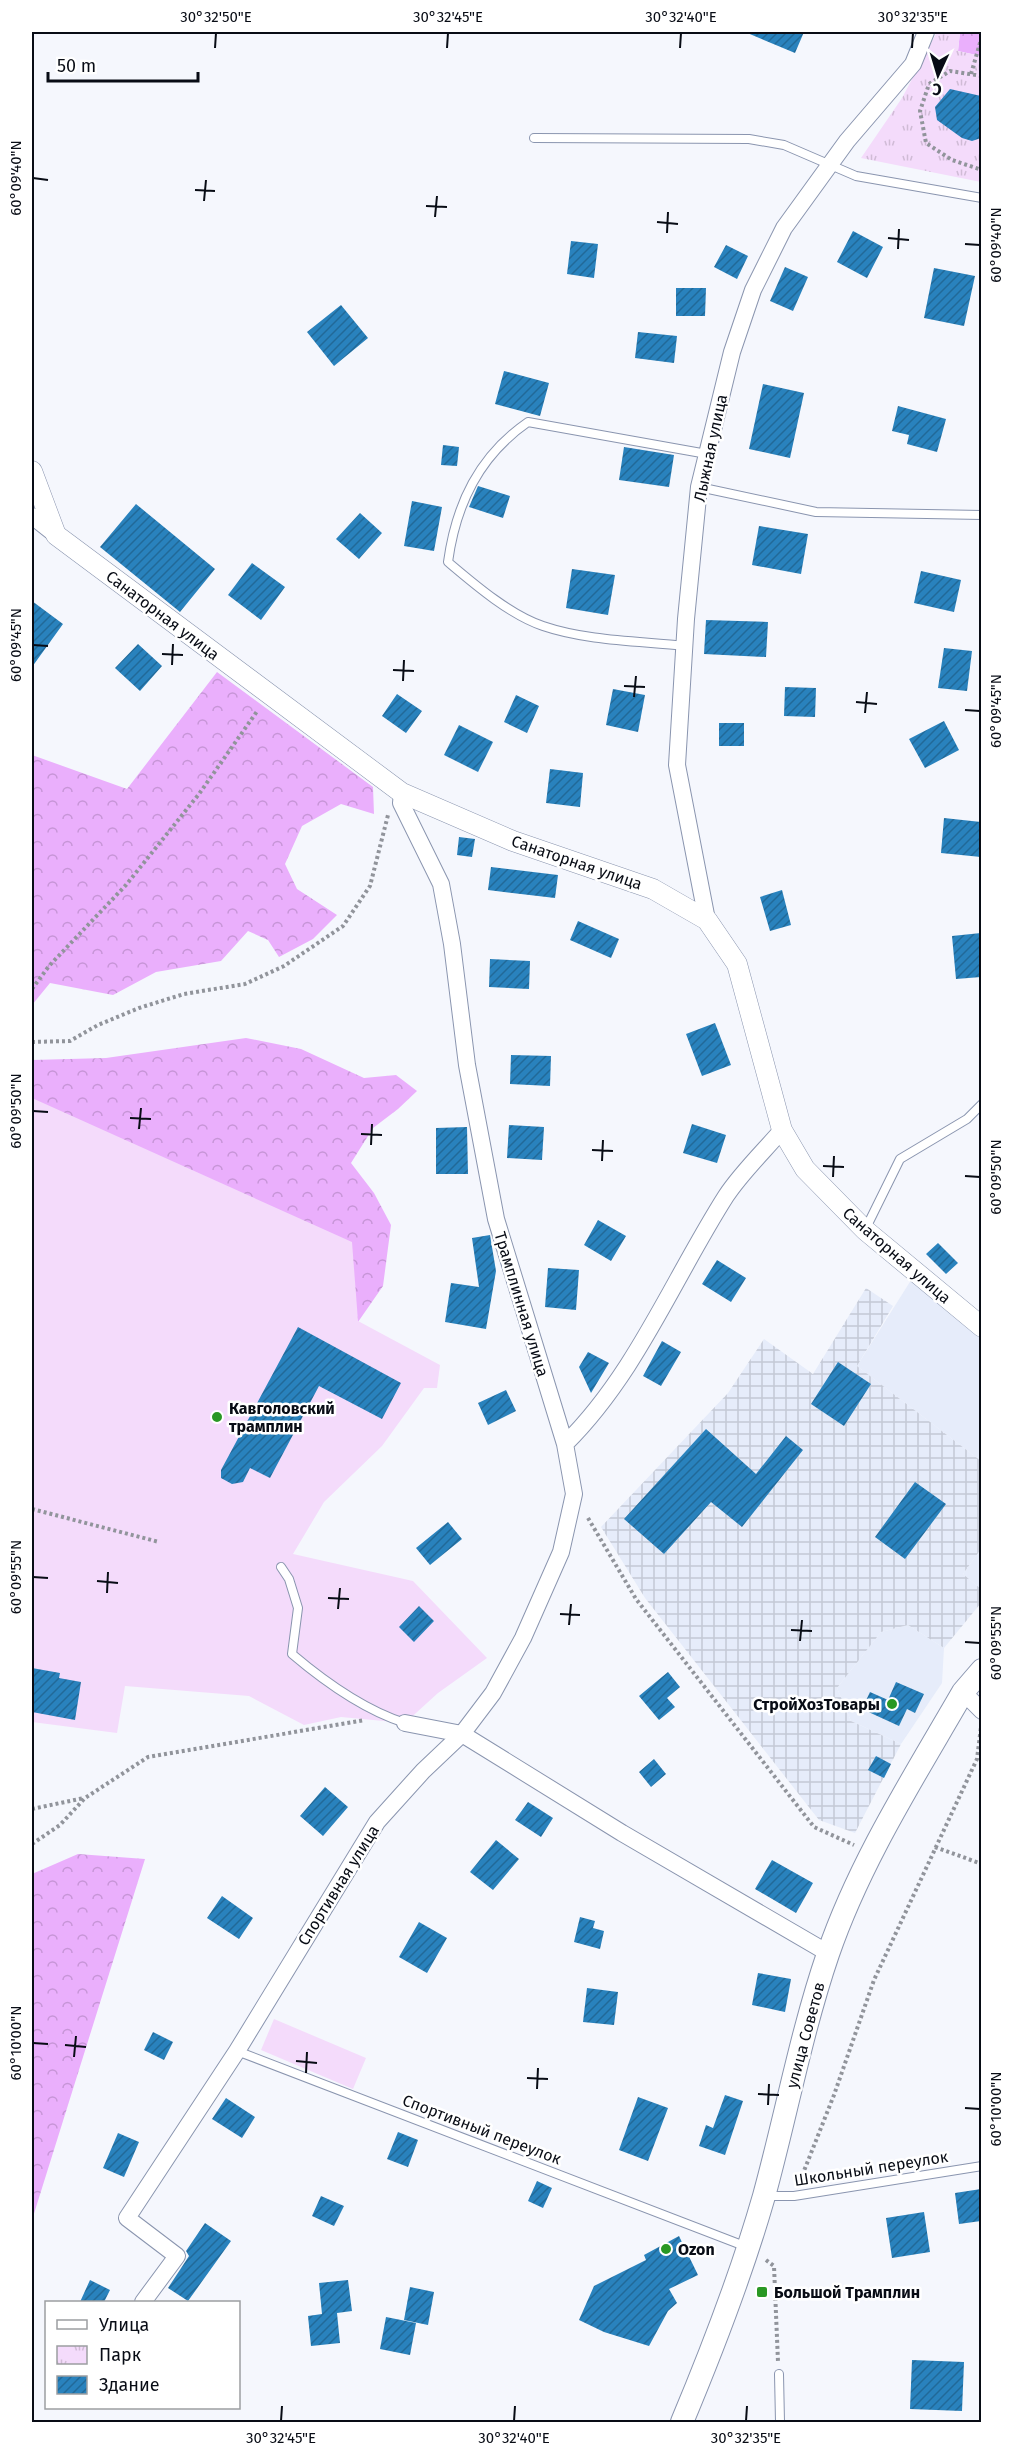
<svg xmlns="http://www.w3.org/2000/svg" width="1013" height="2454" font-family="'Fira Sans',sans-serif">
  <style>
    .built { fill: #e6ecfa }
    .industrial { fill: url(#industrial-grid) }
    .forest { fill: url(#forest-crowns) }
    .park { fill: url(#park-tufts) }
    .garden { fill: #f4dbfb }
    .building { fill: url(#building-hatch) }
    .lines { fill: none; stroke-linecap: round; stroke-linejoin: round }
    .service-casing { stroke: #8a95af; stroke-width: 10 }
    .minor-casing { stroke: #8a95af; stroke-width: 18 }
    .tertiary-casing { stroke: #8a95af; stroke-width: 21 }
    .secondary-casing { stroke: #8a95af; stroke-width: 24 }
    .path { stroke: #91949b; stroke-width: 4; stroke-dasharray: 3 3; stroke-linecap: butt }
    .service { stroke: #fff; stroke-width: 8 }
    .minor { stroke: #fff; stroke-width: 16 }
    .tertiary { stroke: #fff; stroke-width: 20 }
    .secondary { stroke: #fff; stroke-width: 22 }
    .ticks { fill: none; stroke: #080c15; stroke-width: 2 }
    .poi-dot { fill: #299824; stroke: #fff; stroke-width: 2 }
    .labels { text-anchor: middle; stroke-width: 5; stroke-linejoin: round; paint-order: stroke }
    .street-label { font-size: 16px; fill: #080c15; stroke: #fff }
    .poi-label { font-size: 16px; font-weight: bold; fill: #080c15; stroke: #fff; text-anchor: start }
    .neatline { fill: none; stroke: #080c15; stroke-width: 2 }
    .ticks-label { font-size: 15px; text-anchor: middle; fill: #080c15 }
  </style>
  <defs>
    <pattern id="industrial-grid" width="8" height="8" patternUnits="userSpaceOnUse" patternTransform="scale(1.5)"><rect width="8" height="8" fill="#e6ecfa"/><path d="M0 4h8M4 0v8" fill="none" stroke="#c4c9d5"/></pattern>
    <pattern id="forest-crowns" width="20" height="18" patternUnits="userSpaceOnUse" patternTransform="scale(1.5)"><rect width="20" height="18" fill="#eaaffc"/><path d="M2 6a3 3 0 1 1 6 0M12 15a3 3 0 1 1 6 0" fill="none" stroke="#c795d7"/></pattern>
    <pattern id="park-tufts" width="24" height="20" patternUnits="userSpaceOnUse" patternTransform="scale(1.5)"><rect width="24" height="20" fill="#f4dbfb"/><path d="M3 7l-1-3M5 7V3M7 7l1-3M15 17l-1-3M17 17v-4M19 17l1-3" fill="none" stroke="#d0bbd6"/></pattern>
    <pattern id="building-hatch" width="6" height="6" patternUnits="userSpaceOnUse" patternTransform="scale(1.5)"><rect width="6" height="6" fill="#2982bd"/><path d="M-1 1l2-2M0 6l6-6M5 7l2-2" fill="none" stroke="#216998"/></pattern>
  </defs>
  <rect width="100%" height="100%" fill="#f5f7fd"/>
  <path class="built" d="M913 1277 981 1336V1461L857 1366Z
    M981 1549V1589L963 1574Z
    M908 1625 944 1648 942 1683 901 1744 851 1721 837 1688 881 1632Z"/>
  <path class="industrial" d="M866 1288 893 1306 857 1366 981 1461V1549L963 1574 981 1589V1603L944 1648 908 1625 881 1632 837 1688 851 1721 901 1744 855 1833 819 1820 645 1598 601 1527 728 1393 764 1339 813 1374Z"/>
  <path class="forest" d="M960 32H981V56L958 51Z
    M217 672 373 787 374 814 341 804 302 826 285 864 297 889 337 915 313 939 279 957 268 940 248 931 221 961 156 972 113 995 50 983 32 1005V755L127 789Z
    M246 1038 301 1049 364 1078 396 1075 417 1091 398 1109 373 1128 351 1163 374 1193 391 1225 383 1286 358 1322 32 1145V1060L106 1058Z
    M78 1854 145 1859 32 2220V1874Z"/>
  <path class="park" d="M937 32H960L958 51 981 56V182L861 158 902 98Z"/>
  <path class="garden" d="M32 1098 352 1242 358 1321 440 1365 437 1388H424L382 1446 324 1502 293 1554 413 1581 487 1658 438 1693 405 1723 341 1717 304 1725 249 1696 125 1686 117 1733 32 1722Z
    M274 2019 366 2058 353 2089 261 2050Z"/>
  <path class="building" d="M745 32H804L795 53Z
    M950 89 981 96V138L972 141 962 138 937 120 935 107Z
    M853 231 883 247 867 278 837 262Z
    M571 241 598 244 594 278 567 274Z
    M726 245 748 256 737 279 714 267Z
    M785 267 808 277 793 311 770 301Z
    M934 268 975 276 964 326 924 318Z
    M676 288H706L705 316H676Z
    M341 305 368 338 334 366 307 332Z
    M638 332 677 336 674 363 635 358Z
    M504 371 549 383 540 416 495 404Z
    M763 384 804 393 790 458 749 449Z
    M898 406 946 419 937 452 907 444 909 435 892 431Z
    M443 445 459 447 457 466 441 465Z
    M624 447 674 455 669 487 619 480Z
    M478 486 510 496 503 518 469 507Z
    M412 501 442 507 434 551 404 546Z
    M136 504 215 569 180 612 100 547Z
    M360 513 382 533 359 559 336 539Z
    M759 526 808 534 801 574 752 565Z
    M252 563 285 587 261 620 228 595Z
    M572 569 615 575 608 615 566 608Z
    M921 571 961 580 954 612 914 603Z
    M32 601 63 624 32 667Z
    M706 620 768 622 766 657 704 654Z
    M138 644 162 666 140 691 115 668Z
    M944 648 972 651 967 691 938 688Z
    M785 687 816 688 815 717 784 716Z
    M613 689 645 695 638 732 606 725Z
    M397 694 422 711 406 733 382 716Z
    M516 695 539 706 527 733 504 722Z
    M944 721 959 750 925 768 909 739Z
    M719 723H744V746H719Z
    M459 725 493 742 478 772 444 755Z
    M550 769 583 773 580 807 546 803Z
    M944 818 981 822V857L941 853Z
    M459 837 475 839 472 857 457 855Z
    M491 867 558 875 555 898 488 890Z
    M782 890 791 925 770 931 760 897Z
    M578 921 619 939 611 958 570 940Z
    M981 933V977L956 979 952 936Z
    M490 959 530 961 529 989 489 987Z
    M715 1023 731 1065 702 1076 686 1034Z
    M511 1055 551 1056 550 1086 510 1084Z
    M692 1124 726 1135 717 1163 683 1153Z
    M509 1125 544 1127 542 1160 507 1158Z
    M467 1127 468 1174H436V1128Z
    M598 1220 626 1236 611 1261 584 1245Z
    M490 1235 496 1271 486 1329 445 1322 451 1283 479 1287 472 1238Z
    M938 1243 958 1263 946 1274 926 1254Z
    M717 1260 746 1278 731 1302 702 1284Z
    M548 1268 579 1270 576 1310 545 1307Z
    M298 1327 401 1383 382 1419 319 1386 270 1478 250 1468 243 1482 232 1484 221 1478V1470Z
    M662 1341 681 1352 661 1386 643 1376Z
    M588 1352 609 1363 591 1393 579 1367Z
    M838 1362 871 1384 844 1426 811 1404Z
    M506 1390 516 1411 488 1425 478 1403Z
    M706 1429 756 1474 786 1436 803 1450 742 1527 711 1502 664 1554 624 1519Z
    M915 1482 946 1504 905 1559 875 1537Z
    M448 1522 462 1539 430 1565 416 1548Z
    M419 1606 434 1621 414 1642 399 1627Z
    M32 1668 60 1673 59 1678 81 1682 75 1720 32 1712Z
    M668 1672 680 1687 667 1698 675 1707 659 1720 639 1696Z
    M896 1682 924 1694 915 1713 907 1709 899 1726 862 1709 870 1692 888 1700Z
    M876 1756 891 1764 884 1778 868 1770Z
    M654 1759 666 1774 651 1787 639 1772Z
    M325 1787 348 1807 323 1836 300 1816Z
    M528 1802 553 1818 541 1837 515 1820Z
    M496 1840 519 1859 493 1890 470 1872Z
    M772 1860 813 1883 796 1913 755 1889Z
    M222 1896 253 1918 239 1939 207 1918Z
    M580 1917 595 1921 593 1928 604 1931 600 1949 574 1942Z
    M419 1922 447 1938 427 1973 399 1957Z
    M758 1973 791 1979 785 2012 752 2005Z
    M587 1988 618 1992 614 2025 583 2022Z
    M153 2032 173 2042 164 2060 144 2050Z
    M725 2095 743 2101 725 2155 699 2146 706 2125 713 2128Z
    M638 2097 668 2108 648 2161 619 2150Z
    M226 2098 255 2117 242 2138 212 2119Z
    M398 2132 418 2140 408 2167 387 2159Z
    M118 2133 139 2142 124 2177 103 2168Z
    M537 2181 552 2188 543 2208 528 2201Z
    M981 2189V2221L959 2224 955 2193Z
    M321 2196 344 2206 334 2226 312 2216Z
    M924 2212 930 2252 892 2258 886 2218Z
    M205 2223 231 2241 188 2301 168 2288 189 2256 186 2251Z
    M679 2236 698 2275 669 2289 677 2303 668 2311 649 2346 604 2332 579 2320 594 2286 646 2260 644 2255Z
    M90 2280 110 2290 104 2302H80Z
    M348 2280 352 2311 337 2313 340 2343 311 2346 308 2316 322 2314 319 2283Z
    M410 2287 434 2292 428 2325 404 2320Z
    M386 2317 416 2323 410 2355 380 2349Z
    M912 2360 964 2362 962 2411 910 2409Z"/>
  <g class="lines">
    <defs>
      <path id="service" d="M534 138 749 139 784 145 856 176 982 198
        M699 487 816 512 982 515
        M685 646C639 641 587 641 543 626 510 615 474 584 448 562 456 504 479 456 528 422L707 454
        M865 1230 900 1159 967 1119 982 1104
        M281 1567 289 1579 298 1608 292 1654C325 1682 364 1710 405 1723
        M237 2051 747 2247
        M764 2196H794L982 2166
        M779 2374 780 2422"/>
      <path id="minor" d="M32 516 56 535
        M402 793 401 803 441 884 452 944 467 1065 496 1219 565 1444C636 1374 673 1279 726 1196 741 1173 764 1151 782 1130
        M707 920 677 765 686 619 699 487 732 352 753 290 784 228 847 141 913 64 926 32
        M963 1692 982 1711
        M405 1723 462 1734 622 1833 828 1953
        M143 2302 177 2256 127 2218 237 2051 377 1822 423 1771 462 1734 493 1693 523 1638 561 1552 574 1494 565 1444"/>
      <path id="tertiary" d="M32 471 56 535 402 793 513 841 653 889 707 920 737 964 782 1130 805 1169 865 1230 982 1327"/>
      <path id="secondary" d="M682 2422C713 2348 742 2273 764 2196 786 2116 801 2033 828 1954 860 1861 914 1777 963 1692L982 1670"/>
    </defs>
    <use href="#service" class="service-casing"/>
    <use href="#minor" class="minor-casing"/>
    <use href="#tertiary" class="tertiary-casing"/>
    <use href="#secondary" class="secondary-casing"/>
    <path class="path" d="M971 74 982 36
      M982 76 950 71 929 84 920 111 926 143 952 160 982 170
      M32 989 49 966 126 885 199 794 258 710
      M32 1042 70 1041 98 1025 139 1008 184 994 245 984 284 966 343 926 370 886 388 815
      M32 1509 159 1542
      M588 1518 636 1599 814 1827 854 1845
      M32 1809 84 1798
      M32 1844 60 1825 85 1798 148 1757 365 1720
      M935 1847 982 1864
      M800 2181 834 2095 874 1980 977 1759 981 1727
      M766 2260 774 2266 778 2362"/>
    <use href="#service" class="service"/>
    <use href="#minor" class="minor"/>
    <use href="#tertiary" class="tertiary"/>
    <use href="#secondary" class="secondary"/>
  </g>
  <path class="ticks" d="M215 48 216 33M447 48 448 33M680 48 681 33M912 48 913 33M33 178 48 180M195 190 215 191M204 201 206 180M426 206 447 207M435 217 437 196M657 222 678 224M667 233 668 212M888 238 909 240M965 244 980 245M898 249 899 229M33 645 48 646M162 654 183 655M172 665 173 644M393 670 414 671M403 681 404 660M624 686 645 687M634 697 636 676M856 702 877 704M965 710 980 711M865 713 867 692M33 1111 48 1112M130 1118 151 1119M139 1129 141 1108M361 1134 382 1135M371 1145 372 1124M592 1150 613 1151M602 1161 603 1140M823 1166 844 1167M965 1176 980 1177M833 1177 834 1156M33 1577 48 1578M97 1581 118 1583M107 1593 108 1572M328 1598 349 1599M338 1609 340 1588M560 1614 580 1615M569 1625 571 1604M791 1630 812 1631M800 1641 802 1620M965 1642 980 1643M33 2043 48 2044M65 2045 86 2047M74 2057 76 2036M296 2061 317 2063M306 2073 307 2052M527 2078 548 2079M537 2089 538 2068M758 2094 779 2095M768 2105 769 2084M965 2108 980 2109M281 2421 282 2406M514 2421 515 2406M746 2421 747 2406"/>
  <g class="poi-dot">
    <circle cx="217" cy="1417" r="6"/>
    <circle cx="892" cy="1704" r="6"/>
    <circle cx="666" cy="2249" r="6"/>
    <rect x="756" y="2286" width="12" height="12" rx="3"/>
  </g>
  <g class="labels">
    <g class="street-label">
      <text transform="translate(710 448) rotate(-78)" y="6">Лыжная улица</text>
      <text transform="translate(163 615) rotate(37)" y="6">Санаторная улица</text>
      <text transform="translate(577 862) rotate(19)" y="6">Санаторная улица</text>
      <text transform="translate(897 1255) rotate(41)" y="6">Санаторная улица</text>
      <text transform="translate(522 1304) rotate(73)" y="6">Трамплинная улица</text>
      <text transform="translate(338 1885) rotate(-58)" y="6">Спортивная улица</text>
      <text transform="translate(805 2035) rotate(-75)" y="6">улица Советов</text>
      <text transform="translate(482 2129) rotate(21)" y="6">Спортивный переулок</text>
      <text transform="translate(871 2168) rotate(-9)" y="6">Школьный переулок</text>
    </g>
    <g class="poi-label">
      <text x="229" y="1414">Кавголовский<tspan x="229" dy="18">трамплин</tspan></text>
      <text x="880" y="1710" text-anchor="end">СтройХозТовары</text>
      <text x="678" y="2255">Ozon</text>
      <text x="774" y="2298">Большой Трамплин</text>
    </g>
  </g>
  <rect width="1013" height="2454" fill="none" stroke="#ffffff" stroke-width="66"/>
  <rect x="45" y="2301" width="195" height="108" fill="#ffffff" stroke="#9c9ea1" stroke-width="1.5"/>
  <rect x="57" y="2320" width="30" height="9" fill="#ffffff" stroke="#9c9ea1" stroke-width="1.5"/>
  <text x="99" y="2331" font-size="18" fill="#080c15">Улица</text>
  <rect x="57" y="2346" width="30" height="18" fill="url(#park-tufts)" stroke="#9c9ea1" stroke-width="1.5"/>
  <text x="99" y="2361" font-size="18" fill="#080c15">Парк</text>
  <rect x="57" y="2376" width="30" height="18" fill="url(#building-hatch)" stroke="#9c9ea1" stroke-width="1.5"/>
  <text x="99" y="2391" font-size="18" fill="#080c15">Здание</text>
  <g transform="translate(938 75) rotate(184)" stroke="#ffffff" stroke-width="4.5" paint-order="stroke">
  <path d="M0-4.5L10 22L0 15L-10 22Z" fill="#080c15"/>
  <text y="-9" font-size="16" font-weight="bold" text-anchor="middle" fill="#080c15">С</text>
  </g>
  <path d="M48 72v9h150v-9" fill="none" stroke="#080c15" stroke-width="3"/>
  <text x="57" y="72" font-size="18" fill="#080c15" stroke="#ffffff" stroke-width="4.5" paint-order="stroke">50 m</text>
  <rect x="33" y="33" width="947" height="2388" class="neatline"/>
  <g class="ticks-label">
    <text x="216" y="22">30°32'50"E</text>
    <text x="448" y="22">30°32'45"E</text>
    <text x="681" y="22">30°32'40"E</text>
    <text x="913" y="22">30°32'35"E</text>
    <text transform="translate(16 178) rotate(-90)" y="5">60°09'40"N</text>
    <text transform="translate(996 245) rotate(-90)" y="5">60°09'40"N</text>
    <text transform="translate(16 645) rotate(-90)" y="5">60°09'45"N</text>
    <text transform="translate(996 711) rotate(-90)" y="5">60°09'45"N</text>
    <text transform="translate(16 1111) rotate(-90)" y="5">60°09'50"N</text>
    <text transform="translate(996 1177) rotate(-90)" y="5">60°09'50"N</text>
    <text transform="translate(16 1577) rotate(-90)" y="5">60°09'55"N</text>
    <text transform="translate(996 1643) rotate(-90)" y="5">60°09'55"N</text>
    <text transform="translate(16 2043) rotate(-90)" y="5">60°10'00"N</text>
    <text transform="translate(996 2109) rotate(-90)" y="5">60°10'00"N</text>
    <text x="281" y="2443">30°32'45"E</text>
    <text x="514" y="2443">30°32'40"E</text>
    <text x="746" y="2443">30°32'35"E</text>
  </g>
</svg>
